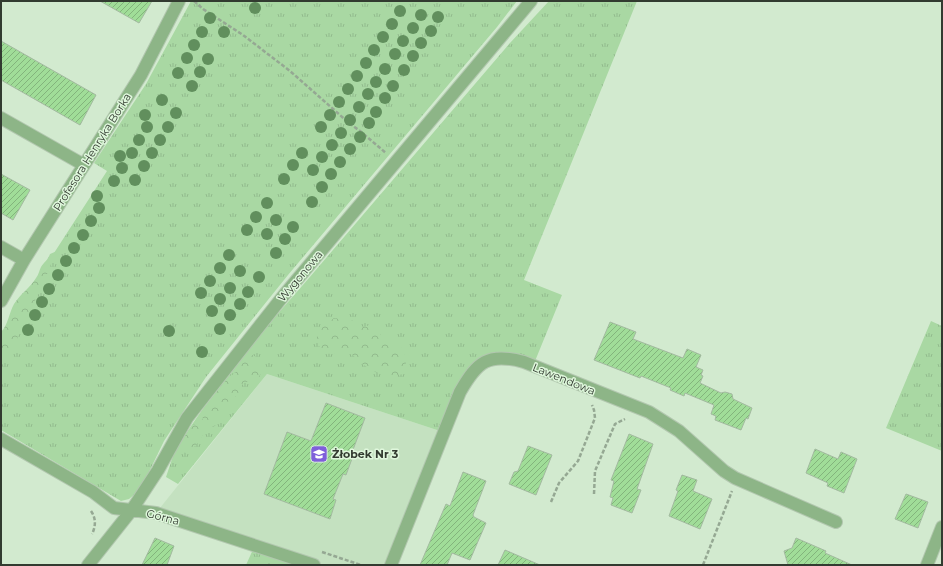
<svg xmlns="http://www.w3.org/2000/svg" width="943" height="566" font-family="Montserrat,sans-serif">
  <style>
    .built { fill: #c4e1c0 }
    .grass { fill: url(#grass-tufts) }
    .forest { fill: url(#forest-crowns) }
    .building { fill: url(#building-hatch); stroke: #a3baa0 }
    .lines { fill: none; stroke-linecap: round; stroke-linejoin: round }
    .minor-casing { stroke: #b2c7af; stroke-width: 14 }
    .path { stroke: #95a893; stroke-width: 2.5; stroke-dasharray: 4 2; stroke-linecap: butt }
    .minor { stroke: #8db587; stroke-width: 12 }
    .tree { fill: #618f5d }
    .labels { text-anchor: middle; stroke-width: 3; stroke-linejoin: round; paint-order: stroke }
    .street-label { font-size: 11px; fill: #323b30; stroke: #dff7dc }
    .poi-label { font-size: 11px; font-weight: bold; fill: #323b30; stroke: #dff7dc; text-anchor: start }
  </style>
  <defs>
    <pattern id="grass-tufts" width="24" height="20" patternUnits="userSpaceOnUse"><rect width="24" height="20" fill="#a9d8a3"/><path d="M3 7l-1-3M5 7V3M7 7l1-3M15 17l-1-3M17 17v-4M19 17l1-3" fill="none" stroke="#92ba8d"/></pattern>
    <pattern id="forest-crowns" width="20" height="18" patternUnits="userSpaceOnUse"><rect width="20" height="18" fill="#a9d8a3"/><path d="M2 6a3 3 0 1 1 6 0M12 15a3 3 0 1 1 6 0" fill="none" stroke="#92ba8d"/></pattern>
    <pattern id="building-hatch" width="6" height="6" patternUnits="userSpaceOnUse"><rect width="6" height="6" fill="#a0dd98"/><path d="M-1 1l2-2M0 6l6-6M5 7l2-2" fill="none" stroke="#83b47c"/></pattern>
  </defs>
  <rect width="100%" height="100%" fill="#d2eacf"/>
  <path class="built" d="M267 374 443 432 391 565H314L156 513Z"/>
  <path class="grass" d="M191 1H517L497 27 288 275 206 377 164 441 146 478 136 493 129 499 121 501 1 430V340L34 284 107 171 94 163 146 84Z
    M549 1H637L524 280 562 295 533 366 524 362 480 365 443 432 267 374 178 484 166 477 174 453 191 426 202 410 267 326 309 278 510 43Z
    M931 321 942 326V451L886 428Z
    M255 545 314 565H246Z"/>
  <path class="forest" d="M57 251 59 252 52 259 49 272 43 278V283L29 314 28 321 25 325 19 327C19 332 17 341 15 346 13 351 10 352 10 358L1 361V332C8 325 9 313 14 304 21 293 30 288 36 278 39 274 39 271 41 267 44 262 48 260 50 254Z
    M334 318 355 321 363 327 370 325 380 334 382 339C398 339 401 346 407 359L403 374C384 379 375 373 360 362 357 360 355 356 351 354 336 345 327 367 316 339L320 329Z
    M253 355C259 359 261 364 262 372L258 378 243 383C240 392 236 399 227 402L225 408 219 410 222 418 215 426 206 429C200 440 194 452 181 453 181 437 189 426 203 419L201 414 205 406 218 398 216 393C223 384 229 373 241 370L239 367 241 360Z"/>
  <path class="building" d="M100 1H152L139 23Z
    M1 41 96 95 80 125 1 80Z
    M1 174 30 190 13 220 1 213Z
    M610 322 636 332 633 339 683 358 687 349 701 355 696 367 703 370 701 375 703 376 700 383 721 393 725 392 732 394 733 399 752 408 748 419 746 418 741 430 715 420 716 416 711 414 714 405 685 393 684 396 670 390 671 388 641 376 640 378 594 360Z
    M326 403 365 418 351 455 353 456 346 475 343 474 333 499 336 500 330 519 264 494 287 432 311 441Z
    M629 434 653 444 637 489 641 490 632 513 611 505 613 498 610 497 614 481 611 480Z
    M528 446 552 455 536 495 509 484 514 472 518 471Z
    M815 449 838 459 841 452 857 459 844 493 827 486 828 483 806 473Z
    M463 472 486 481 473 515 474 517 486 523 476 546 470 560 452 553 447 565H420L446 504 450 506Z
    M682 475 697 480 693 491 712 499 700 529 669 516 678 491 676 490Z
    M906 494 928 502 918 528 895 519Z
    M155 538 174 546 167 565H142Z
    M796 538 826 551 825 553 852 565H788L784 551 792 548Z
    M505 550 540 565H498Z"/>
  <g class="lines">
    <defs>
      <path id="minor" d="M1 118 84 165
        M1 247 24 260
        M1 301 24 260 141 75 179 1
        M1 439 93 492 114 508 156 513 314 565
        M88 565 131 511 158 470 187 418 284 295 531 1
        M391 565 460 392C477 362 488 352 524 362L649 412 679 431 724 471 735 478 836 522
        M927 565 942 527"/>
    </defs>
    <use href="#minor" class="minor-casing"/>
    <path class="path" d="M194 1 203 9 243 35 290 71 349 123 360 131 386 153
      M594 494 595 471 615 424 625 419
      M551 502 559 483 578 461 595 418 594 410 592 405
      M91 511C96 518 96 526 92 534
      M322 552 361 565
      M703 565 732 491"/>
    <use href="#minor" class="minor"/>
  </g>
  <g class="tree">
    <circle cx="255" cy="8" r="6"/>
    <circle cx="400" cy="11" r="6"/>
    <circle cx="421" cy="15" r="6"/>
    <circle cx="438" cy="17" r="6"/>
    <circle cx="210" cy="18" r="6"/>
    <circle cx="392" cy="24" r="6"/>
    <circle cx="413" cy="28" r="6"/>
    <circle cx="431" cy="31" r="6"/>
    <circle cx="202" cy="32" r="6"/>
    <circle cx="224" cy="32" r="6"/>
    <circle cx="383" cy="37" r="6"/>
    <circle cx="403" cy="41" r="6"/>
    <circle cx="421" cy="43" r="6"/>
    <circle cx="194" cy="45" r="6"/>
    <circle cx="374" cy="50" r="6"/>
    <circle cx="395" cy="54" r="6"/>
    <circle cx="413" cy="56" r="6"/>
    <circle cx="187" cy="58" r="6"/>
    <circle cx="208" cy="59" r="6"/>
    <circle cx="366" cy="63" r="6"/>
    <circle cx="385" cy="69" r="6"/>
    <circle cx="404" cy="70" r="6"/>
    <circle cx="200" cy="72" r="6"/>
    <circle cx="178" cy="73" r="6"/>
    <circle cx="357" cy="76" r="6"/>
    <circle cx="376" cy="82" r="6"/>
    <circle cx="192" cy="86" r="6"/>
    <circle cx="393" cy="86" r="6"/>
    <circle cx="348" cy="89" r="6"/>
    <circle cx="368" cy="94" r="6"/>
    <circle cx="385" cy="98" r="6"/>
    <circle cx="162" cy="100" r="6"/>
    <circle cx="339" cy="102" r="6"/>
    <circle cx="359" cy="107" r="6"/>
    <circle cx="376" cy="112" r="6"/>
    <circle cx="176" cy="113" r="6"/>
    <circle cx="145" cy="115" r="6"/>
    <circle cx="330" cy="115" r="6"/>
    <circle cx="350" cy="120" r="6"/>
    <circle cx="369" cy="123" r="6"/>
    <circle cx="147" cy="127" r="6"/>
    <circle cx="168" cy="127" r="6"/>
    <circle cx="321" cy="127" r="6"/>
    <circle cx="341" cy="133" r="6"/>
    <circle cx="360" cy="137" r="6"/>
    <circle cx="139" cy="140" r="6"/>
    <circle cx="160" cy="140" r="6"/>
    <circle cx="332" cy="145" r="6"/>
    <circle cx="350" cy="149" r="6"/>
    <circle cx="132" cy="153" r="6"/>
    <circle cx="152" cy="153" r="6"/>
    <circle cx="302" cy="153" r="6"/>
    <circle cx="120" cy="156" r="6"/>
    <circle cx="322" cy="157" r="6"/>
    <circle cx="340" cy="162" r="6"/>
    <circle cx="293" cy="165" r="6"/>
    <circle cx="144" cy="166" r="6"/>
    <circle cx="122" cy="168" r="6"/>
    <circle cx="313" cy="170" r="6"/>
    <circle cx="331" cy="174" r="6"/>
    <circle cx="284" cy="179" r="6"/>
    <circle cx="135" cy="180" r="6"/>
    <circle cx="114" cy="181" r="6"/>
    <circle cx="322" cy="187" r="6"/>
    <circle cx="97" cy="196" r="6"/>
    <circle cx="312" cy="202" r="6"/>
    <circle cx="267" cy="203" r="6"/>
    <circle cx="99" cy="208" r="6"/>
    <circle cx="256" cy="217" r="6"/>
    <circle cx="276" cy="220" r="6"/>
    <circle cx="91" cy="221" r="6"/>
    <circle cx="293" cy="227" r="6"/>
    <circle cx="247" cy="230" r="6"/>
    <circle cx="267" cy="234" r="6"/>
    <circle cx="83" cy="235" r="6"/>
    <circle cx="285" cy="239" r="6"/>
    <circle cx="74" cy="248" r="6"/>
    <circle cx="276" cy="253" r="6"/>
    <circle cx="229" cy="255" r="6"/>
    <circle cx="66" cy="261" r="6"/>
    <circle cx="220" cy="268" r="6"/>
    <circle cx="240" cy="271" r="6"/>
    <circle cx="58" cy="275" r="6"/>
    <circle cx="259" cy="277" r="6"/>
    <circle cx="210" cy="281" r="6"/>
    <circle cx="230" cy="288" r="6"/>
    <circle cx="49" cy="289" r="6"/>
    <circle cx="248" cy="292" r="6"/>
    <circle cx="201" cy="293" r="6"/>
    <circle cx="220" cy="299" r="6"/>
    <circle cx="42" cy="302" r="6"/>
    <circle cx="240" cy="304" r="6"/>
    <circle cx="212" cy="311" r="6"/>
    <circle cx="35" cy="315" r="6"/>
    <circle cx="230" cy="315" r="6"/>
    <circle cx="220" cy="329" r="6"/>
    <circle cx="28" cy="330" r="6"/>
    <circle cx="169" cy="331" r="6"/>
    <circle cx="202" cy="352" r="6"/>
  </g>
  <defs>
    <symbol id="school-square" viewBox="-11 -11 22 22"><rect x="-9" y="-9" width="18" height="18" rx="4" fill="#7f5fda" stroke="#dff7dc"/><path d="M0-5L7-2L0 1L-7-2ZM-4 1L0 2.5L4 1V4Q0 6-4 4Z" fill="#fff"/></symbol>
  </defs>
  <g fill-rule="evenodd">
    <use href="#school-square" x="309" y="444" width="20" height="20"/>
  </g>
  <g class="labels">
    <g class="street-label">
      <text transform="translate(92 152) rotate(-58)" y="4">Profesora Henryka Borka</text>
      <text transform="translate(300 276) rotate(-50)" y="4">Wygonowa</text>
      <text transform="translate(564 379) rotate(22)" y="4">Lawendowa</text>
      <text transform="translate(163 517) rotate(14)" y="4">Górna</text>
    </g>
    <g class="poi-label">
      <text x="332" y="458">Żłobek Nr 3</text>
    </g>
  </g>
  <rect width="943" height="566" fill="none" stroke="#323b30" stroke-width="4"/>
</svg>
